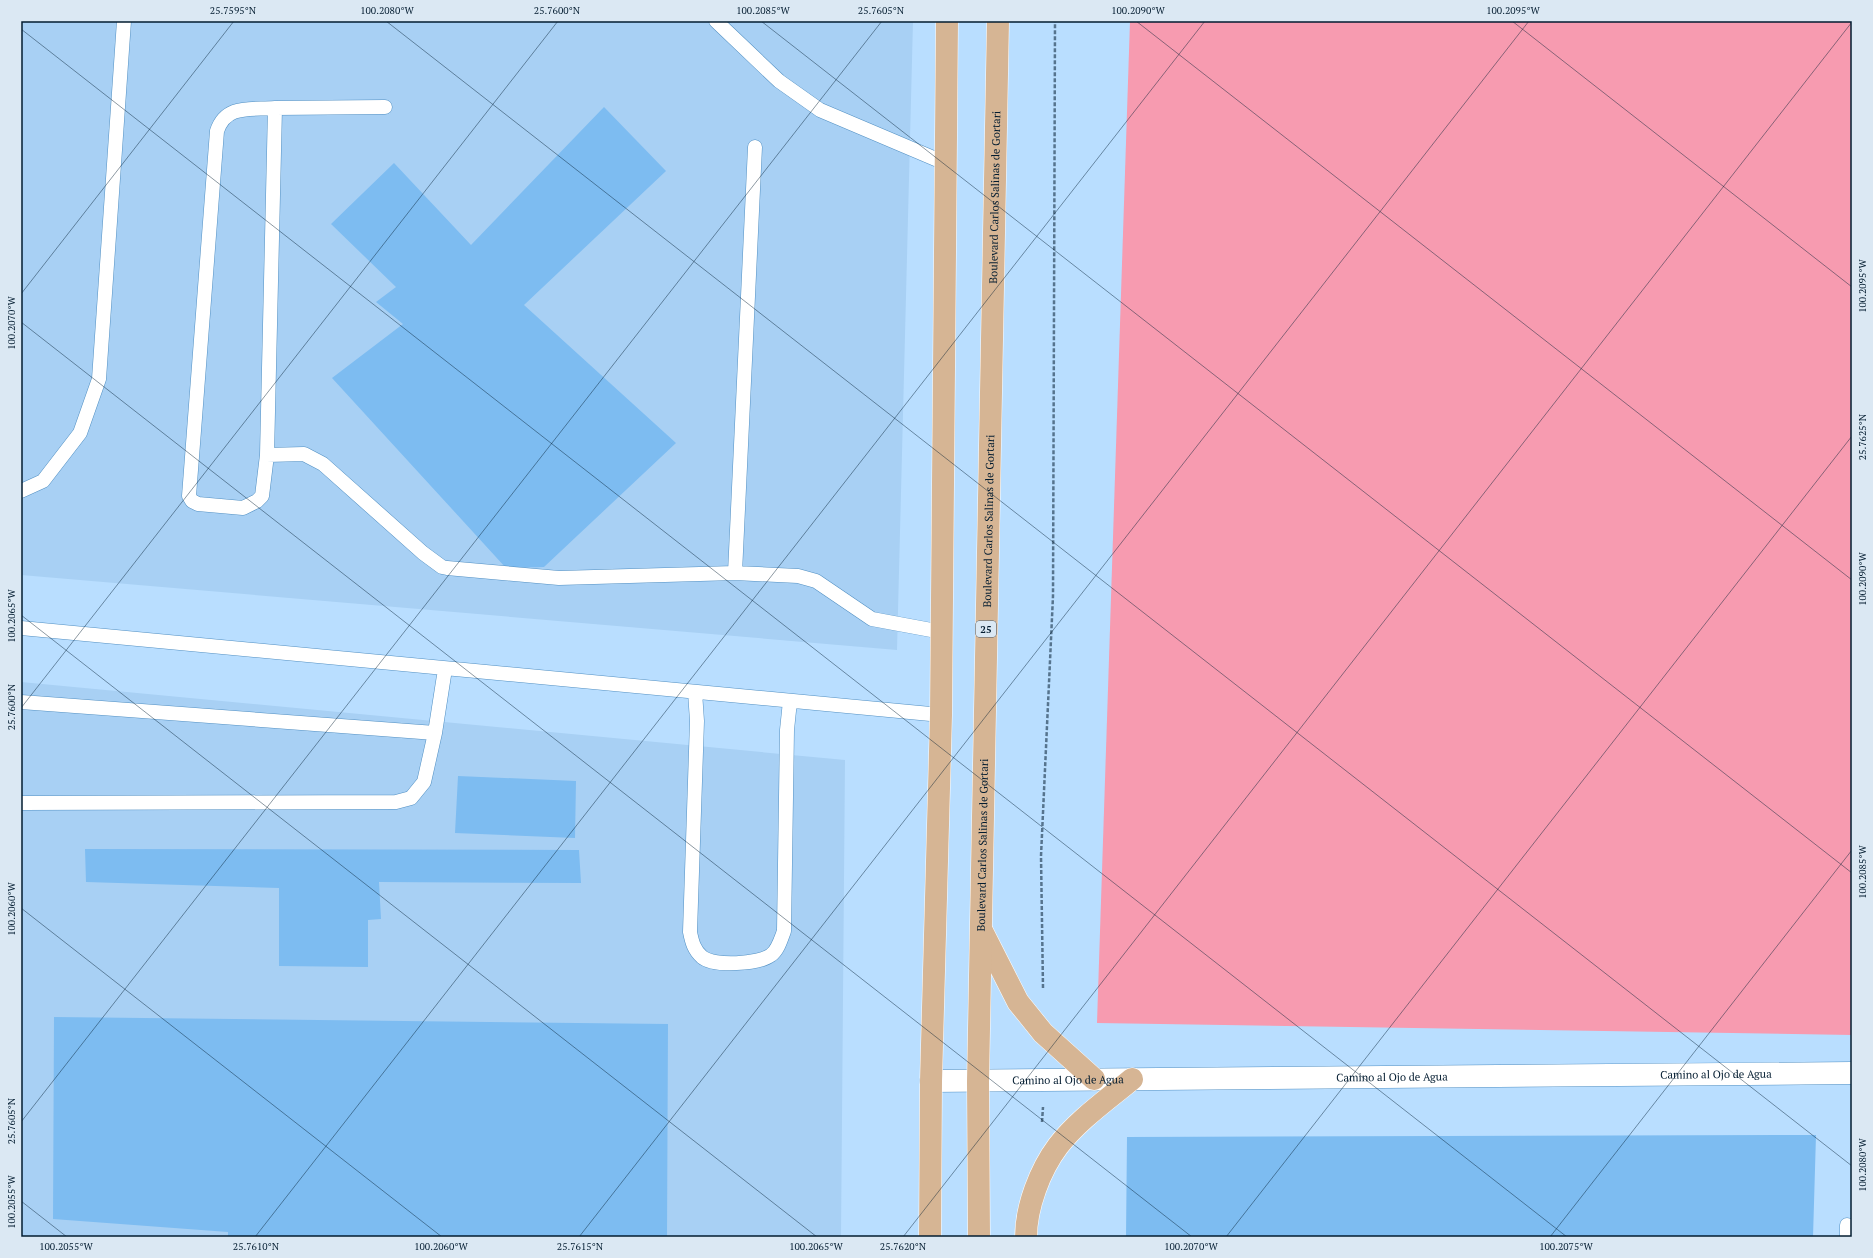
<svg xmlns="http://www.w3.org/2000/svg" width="1873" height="1258" font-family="'PT Serif',serif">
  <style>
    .built { fill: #a8d0f4 }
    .green { fill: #f79bb0 }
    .building { fill: #7dbcf1 }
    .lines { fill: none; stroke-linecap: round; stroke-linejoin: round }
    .lane-casing { stroke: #5290c3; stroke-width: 15 }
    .secondary-casing { stroke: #5290c3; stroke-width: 23 }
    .primary-casing { stroke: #fff; stroke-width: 23 }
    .path { stroke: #56748e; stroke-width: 2.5; stroke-dasharray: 4 2; stroke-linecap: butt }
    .lane { stroke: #fff; stroke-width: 14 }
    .secondary { stroke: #fff; stroke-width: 22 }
    .primary { stroke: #d6b594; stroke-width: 22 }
    .ticks { fill: none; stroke: #031c30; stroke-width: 1; stroke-opacity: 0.45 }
    .labels { text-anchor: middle; stroke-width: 3; stroke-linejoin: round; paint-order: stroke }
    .shield { fill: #dbe8f3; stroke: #44596a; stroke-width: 1 }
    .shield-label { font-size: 10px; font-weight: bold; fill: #031c30 }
    .street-label { font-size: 11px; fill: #031c30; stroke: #dbe8f3 }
    .neatline { fill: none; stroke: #031c30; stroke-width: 1.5 }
    .ticks-label { font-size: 10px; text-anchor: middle; fill: #031c30 }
  </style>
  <rect width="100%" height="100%" fill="#b9deff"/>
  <path class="built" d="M21 21H913L897 650 21 575Z
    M21 682 845 760 841 1237H21Z"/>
  <path class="green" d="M1130 21H1852V1035L1097 1023Z"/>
  <path class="building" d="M604 107 666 171 524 305 676 443 544 567 506 568 332 378 403 324 376 302 396 287 331 224 394 163 471 245Z
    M458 776 576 781 575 838 455 833Z
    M85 849 579 850 581 883 379 882 381 919 368 920V967L279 966V888L86 882Z
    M54 1017 668 1024 667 1237H228V1232L53 1219Z
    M1816 1135 1813 1237H1126L1127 1137Z"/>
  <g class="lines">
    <defs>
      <path id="lane" d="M716 21 779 81 820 110 945 163
        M275 108 385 107
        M267 455 262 496 257 501 243 508 198 504 192 501 189 496 217 131C226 104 250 110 275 108L267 455 304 454 323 464 423 553 442 567 447 568 559 578 735 573 798 576 816 581 872 619 942 632
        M21 491 43 481 80 433 99 379 124 21
        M735 573 755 147
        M21 628 941 715
        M695 692 697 721 690 932C692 942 694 950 702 957 714 967 759 964 771 955 778 950 781 939 784 931L787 730 790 701
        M21 702 435 733
        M21 803 396 802 411 798 424 782 435 733 445 669
        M1847 1237V1225"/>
      <g id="secondary">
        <path id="s1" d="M931 1081 1852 1073"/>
      </g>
      <g id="primary">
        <path d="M982 931 1018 1002 1043 1033 1094 1079"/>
        <path d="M930 1237 931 1081 941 715 947 21"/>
        <path id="s2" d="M979 1237 978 1082 998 21"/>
        <path d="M1026 1237C1026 1207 1040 1170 1058 1146 1078 1120 1107 1100 1132 1079"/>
      </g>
    </defs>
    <use href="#lane" class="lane-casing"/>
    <use href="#secondary" class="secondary-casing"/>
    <use href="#primary" class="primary-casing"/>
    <path class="path" d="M1043 988 1041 856 1053 596 1055 21
      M1042 1122 1043 1107"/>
    <use href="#lane" class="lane"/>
    <use href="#secondary" class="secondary"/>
    <use href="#primary" class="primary"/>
  </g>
  <path class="ticks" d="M386 21 1852 1166M761 21 1852 873M1136 21 1852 580M1512 21 1852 287M21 29 1567 1237M21 294 234 21M21 322 1192 1237M21 615 817 1237M21 708 558 21M21 908 442 1237M21 1122 882 21M21 1201 67 1237M255 1237 1205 21M579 1237 1529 21M903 1237 1852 22M1226 1237 1852 436M1550 1237 1852 850"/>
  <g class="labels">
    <rect class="shield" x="976" y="621" width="20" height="16" rx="3"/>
    <g class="shield-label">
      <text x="986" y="633">25</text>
    </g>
    <g class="street-label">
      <text dy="4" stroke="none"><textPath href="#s2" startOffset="1040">Boulevard Carlos Salinas de Gortari</textPath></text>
      <text dy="4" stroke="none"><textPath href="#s2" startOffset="716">Boulevard Carlos Salinas de Gortari</textPath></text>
      <text dy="4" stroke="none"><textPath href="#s2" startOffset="392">Boulevard Carlos Salinas de Gortari</textPath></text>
      <text dy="4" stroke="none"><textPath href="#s1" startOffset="785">Camino al Ojo de Agua</textPath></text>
      <text dy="4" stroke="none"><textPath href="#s1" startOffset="461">Camino al Ojo de Agua</textPath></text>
      <text dy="4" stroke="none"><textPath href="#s1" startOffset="137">Camino al Ojo de Agua</textPath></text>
    </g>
  </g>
  <rect width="1873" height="1258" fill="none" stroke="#dbe8f3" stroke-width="44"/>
  <rect x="22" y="22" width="1829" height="1214" class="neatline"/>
  <g class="ticks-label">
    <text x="233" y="14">25.7595°N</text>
    <text x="387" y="14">100.2080°W</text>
    <text x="557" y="14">25.7600°N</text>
    <text x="763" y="14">100.2085°W</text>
    <text x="881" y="14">25.7605°N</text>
    <text x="1138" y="14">100.2090°W</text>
    <text x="1513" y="14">100.2095°W</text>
    <text transform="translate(1862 286) rotate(-90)" y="4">100.2095°W</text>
    <text transform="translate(11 323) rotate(-90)" y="4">100.2070°W</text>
    <text transform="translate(1862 437) rotate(-90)" y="4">25.7625°N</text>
    <text transform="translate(1862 579) rotate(-90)" y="4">100.2090°W</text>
    <text transform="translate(11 616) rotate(-90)" y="4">100.2065°W</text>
    <text transform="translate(11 707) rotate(-90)" y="4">25.7600°N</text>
    <text transform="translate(1862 872) rotate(-90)" y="4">100.2085°W</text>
    <text transform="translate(11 909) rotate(-90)" y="4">100.2060°W</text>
    <text transform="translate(11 1121) rotate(-90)" y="4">25.7605°N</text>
    <text transform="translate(1862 1165) rotate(-90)" y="4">100.2080°W</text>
    <text transform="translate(11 1202) rotate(-90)" y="4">100.2055°W</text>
    <text x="66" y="1250">100.2055°W</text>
    <text x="256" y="1250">25.7610°N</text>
    <text x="441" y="1250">100.2060°W</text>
    <text x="580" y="1250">25.7615°N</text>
    <text x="816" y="1250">100.2065°W</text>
    <text x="903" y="1250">25.7620°N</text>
    <text x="1191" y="1250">100.2070°W</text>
    <text x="1566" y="1250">100.2075°W</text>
  </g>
</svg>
